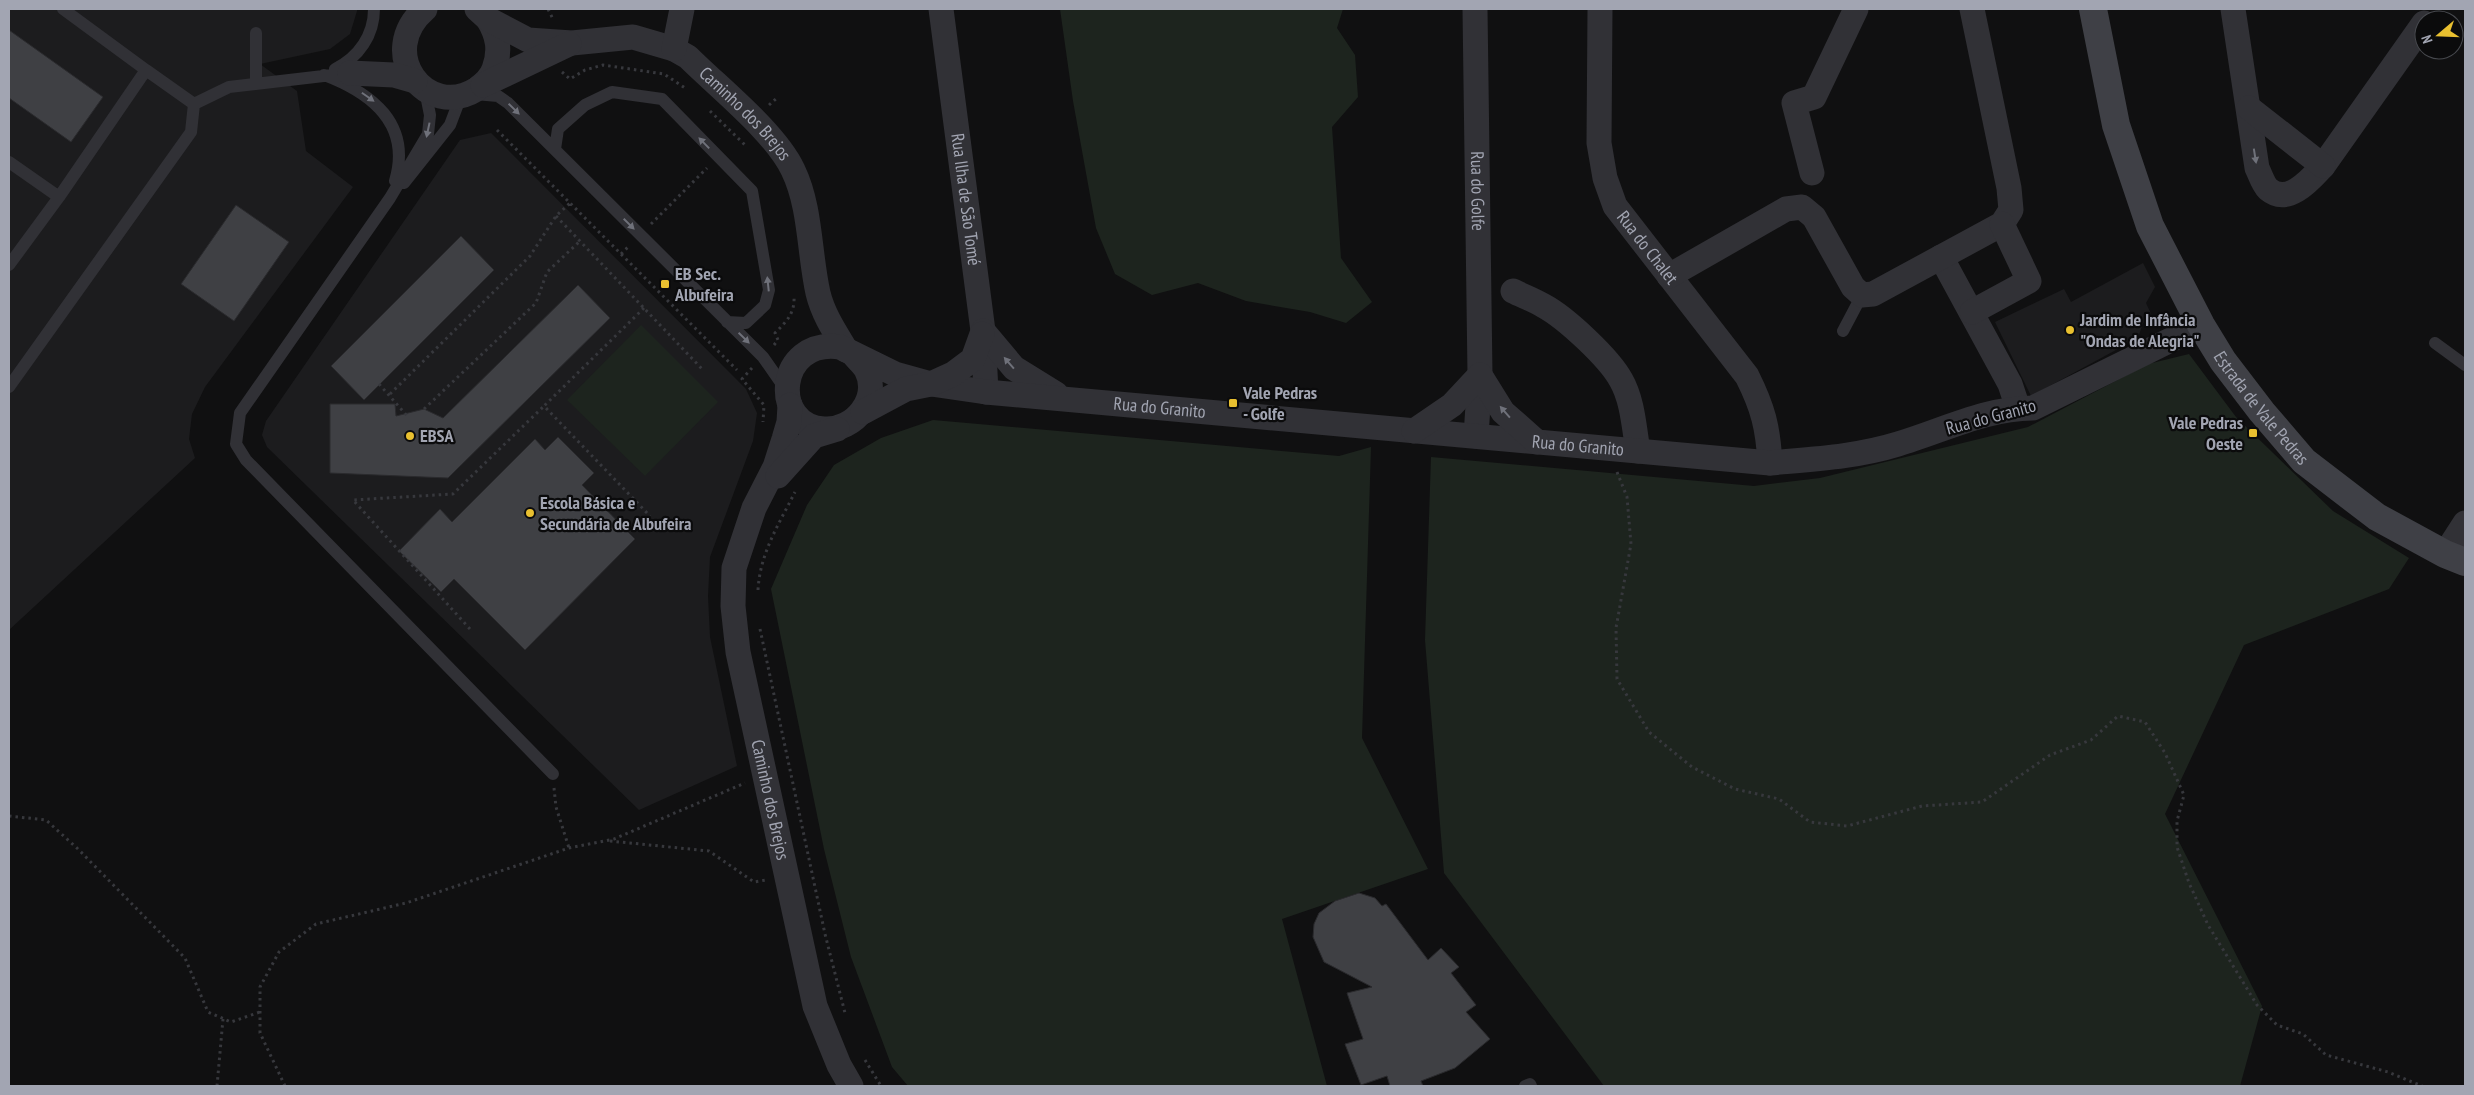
<svg xmlns="http://www.w3.org/2000/svg" width="2474" height="1095" font-family="'PT Sans Narrow',sans-serif">
  <style>
    .built { fill: #1c1c1e }
    .green { fill: #1d241e }
    .building { fill: #3f4044; stroke: #2a2a2d }
    .lines { fill: none; stroke-linecap: round; stroke-linejoin: round }
    .path { stroke: #37383d; stroke-width: 3; stroke-dasharray: 2.5 4; stroke-linecap: butt }
    .lane { stroke: #313136; stroke-width: 12 }
    .street { stroke: #313136; stroke-width: 25 }
    .secondary { stroke: #3f4046; stroke-width: 28 }
    .oneway { fill: #6f717a }
    .poi-dot { fill: #e9c030; stroke: #0b0b0c; stroke-width: 2 }
    .labels { text-anchor: middle; stroke-width: 4.5; stroke-linejoin: round; paint-order: stroke }
    .street-label { font-size: 18px; fill: #a2a5b2; stroke: #0b0b0c }
    .poi-label { font-size: 18px; font-weight: bold; fill: #a2a5b2; stroke: #0b0b0c; text-anchor: start }
  </style>
  <rect width="100%" height="100%" fill="#101011"/>
  <path class="built" d="M9 9H357V11L350 34 330 49 260 64 297 91 306 151 353 187 205 387 192 414 189 439 195 458 9 630Z
    M491 133 746 389 757 413 753 441 710 557 708 596 710 637 737 766 639 810 267 447 262 435 266 421 460 140Z
    M2143 263 2155 287 2146 303 2153 318 2143 323 2138 338 2031 396 1995 322 2064 289 2071 302Z"/>
  <path class="green" d="M1060 9H1343L1337 28 1355 55 1358 97 1332 127 1341 258 1372 302 1346 323 1310 312 1246 301 1198 283 1152 295 1115 274 1096 228 1073 101Z
    M641 325 718 402 645 476 567 400Z
    M2189 354 2236 417 2333 511 2409 558 2389 589 2244 645 2165 814 2262 1006 2240 1086H1604L1444 873 1425 640 1431 457 1754 486 1820 478 2028 427 2148 364Z
    M933 420 1339 456 1371 447 1362 738 1428 869 1282 919 1327 1086H908L892 1067 851 957 824 849 771 589 807 505 834 465 881 438Z"/>
  <path class="building" d="M9 30 103 97 71 142 9 98Z
    M236 205 289 242 234 321 181 284Z
    M461 236 494 270 364 400 331 366Z
    M578 285 610 318 448 478 330 473V404H395L396 416 424 409 443 418Z
    M558 437 594 473 582 485 635 539 525 650 454 579 441 592 399 551 440 509 452 522 535 439 545 450Z
    M1359 893 1375 898 1382 906 1386 904 1428 960 1441 948 1459 967 1451 973 1476 1005 1466 1012 1490 1039 1455 1068 1421 1081 1423 1086H1390L1387 1076 1361 1085 1345 1044 1363 1039 1347 993 1372 987 1324 962 1313 937 1314 924 1319 913 1335 901Z"/>
  <g class="lines">
    <path class="path" d="M548 9 553 19
      M562 72 570 79 585 70 603 65 664 74 685 88
      M769 105 778 97
      M710 111 745 145
      M497 130 737 370
      M556 216 703 370
      M651 224 707 168
      M621 254 629 246
      M644 308 544 406 650 516
      M774 345 778 340 775 333C787 321 795 313 794 296
      M752 368 742 379 764 405 763 422
      M379 384 409 418
      M390 394 530 256 556 216 570 203
      M424 409 536 303 547 272 580 241
      M1617 472 1627 497 1631 544 1616 628 1617 679 1649 732 1692 767 1735 789 1779 799 1810 822 1847 826 1922 806 1982 802 2050 755 2091 740 2118 716 2145 722 2165 753 2184 795 2177 821V847L2189 883 2208 925 2257 1005 2277 1025 2303 1034 2326 1055 2388 1072 2422 1086
      M758 590C760 553 779 524 795 492
      M470 629 353 500 453 494 544 406
      M760 629 825 934 845 1013
      M554 788 556 807 569 848
      M9 816 46 820 78 849 185 958 208 1012 231 1022 260 1012
      M610 841 709 851 754 882 766 880
      M865 1060 881 1086
      M217 1086 223 1019
      M285 1086 260 1033V987L279 952 316 924 406 903 569 848 614 839 745 783"/>
    <path class="lane" d="M63 9 146 70
      M256 33V84
      M335 69C359 57 374 35 374 9
      M324 75C372 93 412 124 395 181
      M421 89 427 100 430 115 428 134 390 198 240 413 236 444 246 460 553 774
      M475 94 498 96 508 103 763 357 786 390
      M194 104 229 87 332 75
      M555 149 558 129 585 105 612 92 662 99 752 191 769 290 765 305 746 323 727 322
      M9 162 59 197
      M404 183 450 125 461 96
      M9 265 59 197 146 70 194 104
      M1843 331 1862 295
      M2435 343 2465 365
      M9 387 191 132 194 104
      M1525 1086 1530 1084 1531 1086"/>
    <g class="street">
      <path d="M425 9C375 52 426 121 477 89 484 84 491 78 494 69 501 50 498 36 488 19"/>
      <path id="s1" d="M477 9 488 19 528 40 572 43 633 37 674 49 688 57C719 88 775 132 793 170 811 207 809 253 818 293 823 314 835 332 846 350"/>
      <path id="s2" d="M941 9 983 331 986 392"/>
      <path id="s3" d="M1475 9 1480 375 1476 436"/>
      <path id="s4" d="M1600 9 1599 143 1605 178 1615 206 1747 376C1763 408 1768 427 1770 463"/>
      <path d="M2233 9 2257 168C2260 174 2263 184 2268 189 2288 206 2310 180 2323 166L2424 23"/>
      <path d="M674 49 682 9"/>
      <path d="M350 73 394 75 415 81"/>
      <path d="M483 85 569 44"/>
      <path d="M2249 108 2323 166"/>
      <path d="M1812 173 1794 103 1814 97 1856 9"/>
      <path d="M1941 257 2010 384 2018 408"/>
      <path d="M1669 276 1786 209 1802 207 1814 217 1853 287 1862 295 1873 294 2002 224 2011 210 2009 188 1972 9"/>
      <path d="M1513 291C1523 296 1534 300 1544 306 1566 318 1609 358 1621 380 1633 401 1634 428 1638 451"/>
      <path d="M1972 312 2029 281 2002 224"/>
      <path d="M983 331 1014 368 1056 394"/>
      <path id="s5" d="M853 354C857 359 863 364 866 369 881 398 855 431 824 429 770 426 776 338 840 347L895 374 931 384 986 392 1770 463C1813 459 1856 457 1898 444 1942 431 1986 408 2033 408L2201 325"/>
      <path id="s6" d="M790 405 789 422 784 439 775 467 754 508 734 568 733 606 738 652 815 1006 839 1065 851 1086"/>
      <path d="M863 412 906 389 931 384 953 374 973 359 982 334"/>
      <path d="M1414 431 1452 405 1480 375 1503 412 1537 442"/>
      <path d="M778 476 814 436 837 429"/>
      <path d="M2445 554 2465 523"/>
    </g>
    <path class="secondary" id="s7" d="M2093 9 2116 125 2150 226 2201 325 2223 361 2262 412 2304 461 2377 517 2445 554 2465 562"/>
  </g>
  <defs><path id="oneway-solid" d="M-6-.8H1V-3.2L6.5 0L1 3.2V.8H-6Z" transform="scale(1.25)"/></defs>
  <g class="oneway">
    <use href="#oneway-solid" transform="translate(368 97) rotate(35)"/>
    <use href="#oneway-solid" transform="translate(514 109) rotate(44)"/>
    <use href="#oneway-solid" transform="translate(428 130) rotate(102)"/>
    <use href="#oneway-solid" transform="translate(704 143) rotate(-134)"/>
    <use href="#oneway-solid" transform="translate(2255 156) rotate(81)"/>
    <use href="#oneway-solid" transform="translate(629 224) rotate(45)"/>
    <use href="#oneway-solid" transform="translate(768 284) rotate(-96)"/>
    <use href="#oneway-solid" transform="translate(744 338) rotate(44)"/>
    <use href="#oneway-solid" transform="translate(1009 363) rotate(-131)"/>
    <use href="#oneway-solid" transform="translate(1505 412) rotate(-131)"/>
  </g>
  <g class="poi-dot">
    <rect x="660" y="279" width="10" height="10" rx="2.5"/>
    <circle cx="2070" cy="330" r="5"/>
    <rect x="1228" y="398" width="10" height="10" rx="2.5"/>
    <rect x="2248" y="428" width="10" height="10" rx="2.5"/>
    <circle cx="410" cy="436" r="5"/>
    <circle cx="530" cy="513" r="5"/>
  </g>
  <g class="labels">
    <g class="street-label">
      <text dy="6" stroke="none"><textPath href="#s1" startOffset="305">Caminho dos Brejos</textPath></text>
      <text dy="6" stroke="none"><textPath href="#s3" startOffset="182">Rua do Golfe</textPath></text>
      <text dy="6" stroke="none"><textPath href="#s2" startOffset="192">Rua Ilha de São Tomé</textPath></text>
      <text dy="6" stroke="none"><textPath href="#s4" startOffset="252">Rua do Chalet</textPath></text>
      <text dy="6" stroke="none"><textPath href="#s5" startOffset="574">Rua do Granito</textPath></text>
      <text dy="6" stroke="none"><textPath href="#s7" startOffset="439">Estrada de Vale Pedras</textPath></text>
      <text transform="translate(1991 417) rotate(-15)" y="6">Rua do Granito</text>
      <text dy="6" stroke="none"><textPath href="#s5" startOffset="994">Rua do Granito</textPath></text>
      <text dy="6" stroke="none"><textPath href="#s6" startOffset="409">Caminho dos Brejos</textPath></text>
    </g>
    <g class="poi-label">
      <text x="675" y="280">EB Sec.<tspan x="675" dy="21">Albufeira</tspan></text>
      <text x="2080" y="326">Jardim de Infância<tspan x="2080" dy="21">"Ondas de Alegria"</tspan></text>
      <text x="1243" y="399">Vale Pedras<tspan x="1243" dy="21">- Golfe</tspan></text>
      <text x="2243" y="429" text-anchor="end">Vale Pedras<tspan x="2243" dy="21">Oeste</tspan></text>
      <text x="420" y="442">EBSA</text>
      <text x="540" y="509">Escola Básica e<tspan x="540" dy="21">Secundária de Albufeira</tspan></text>
    </g>
  </g>
  <rect width="2474" height="1095" fill="none" stroke="#a2a5b2" stroke-width="20"/>
  <g transform="translate(2439 35) rotate(251)"><circle r="24" fill="#0b0b0c" stroke="#47494e"/>
  <path d="M0-4L9 19L0 12L-9 19Z" fill="#e9c030"/>
  <text y="-8" font-size="14" font-weight="bold" text-anchor="middle" fill="#a2a5b2">N</text>
  </g>
</svg>
